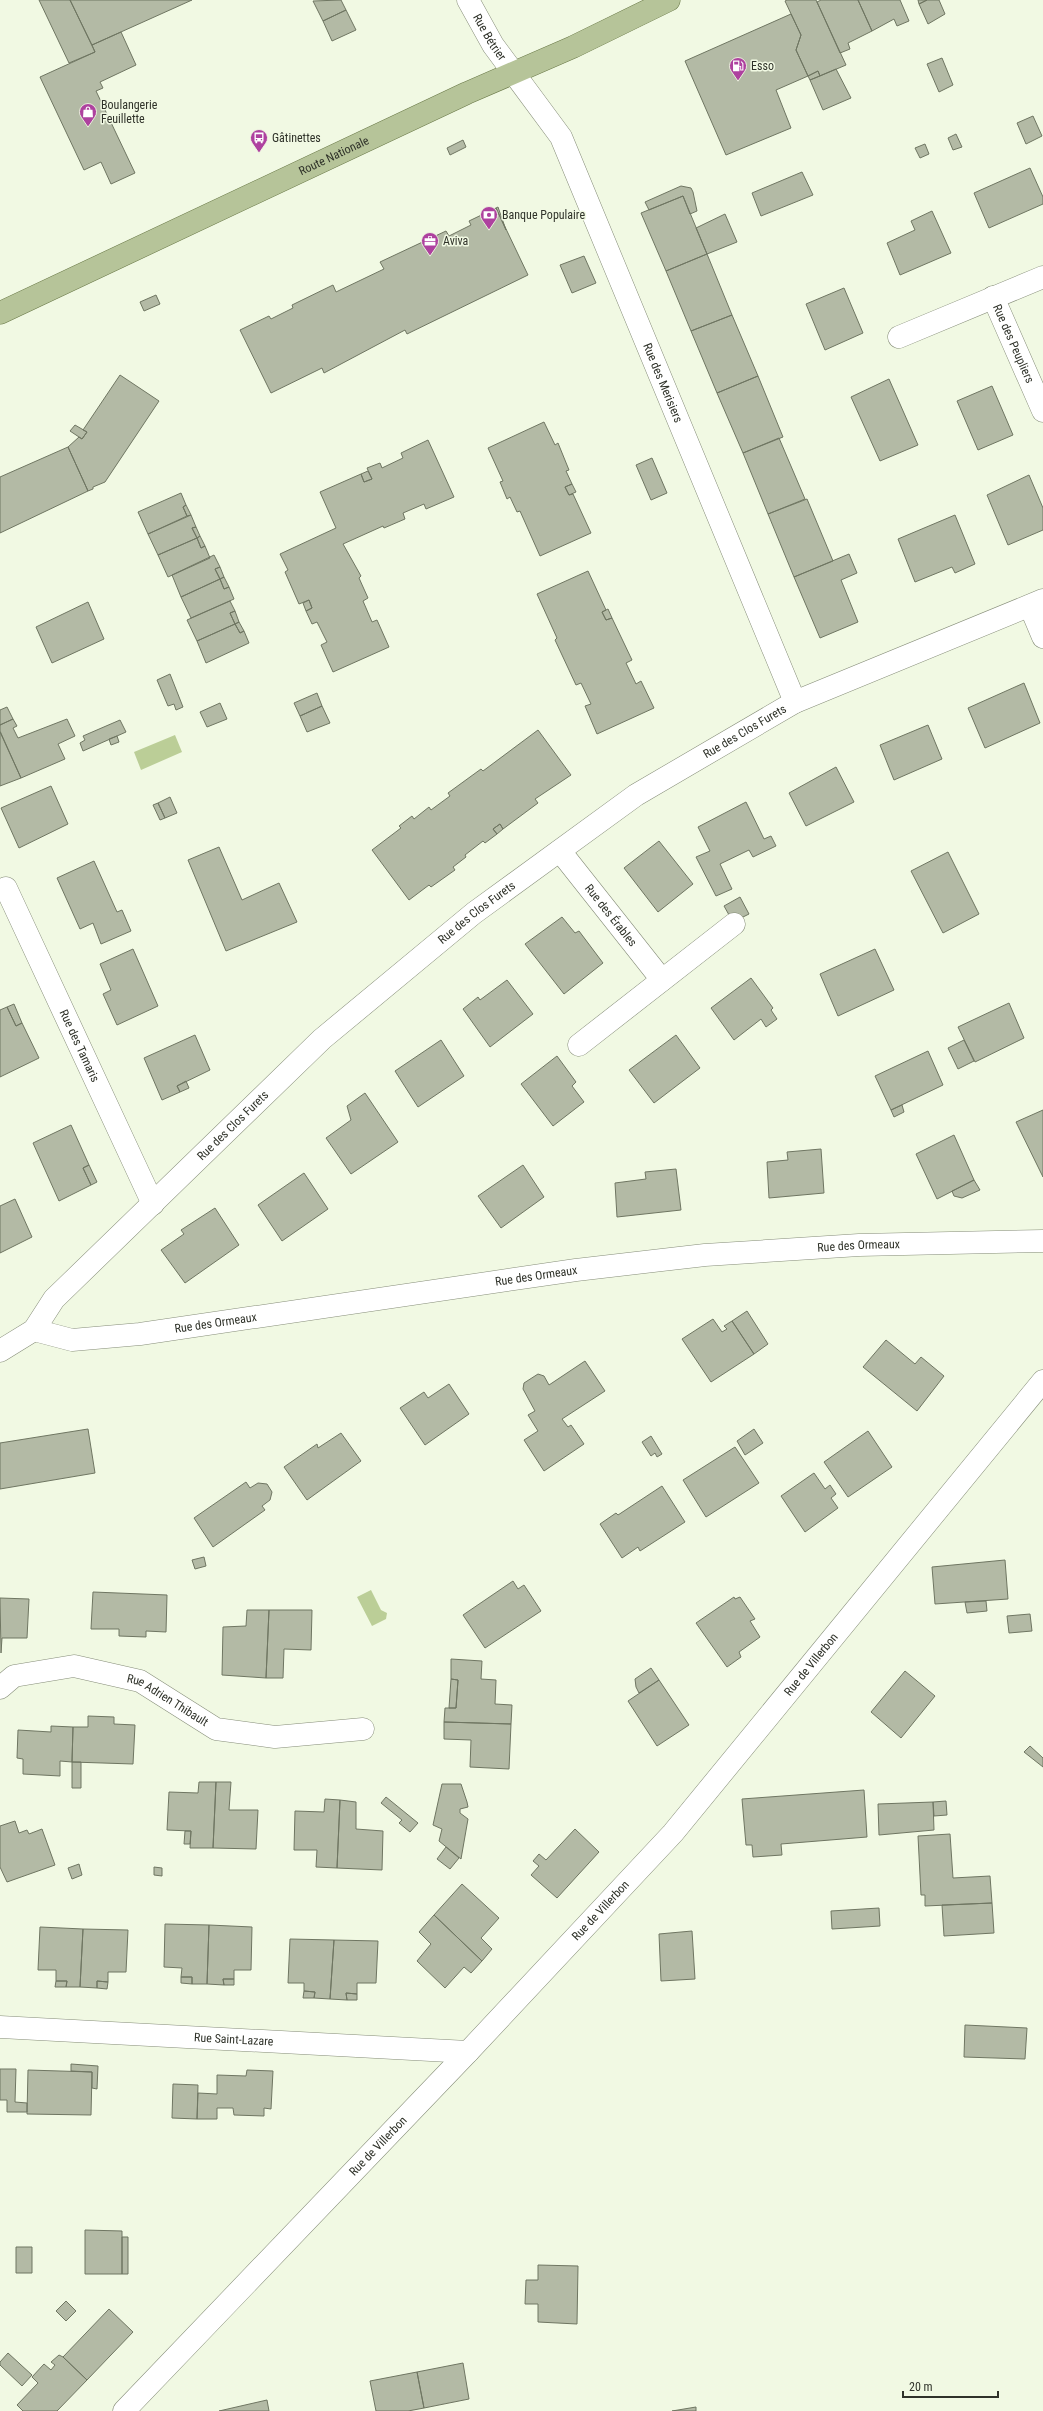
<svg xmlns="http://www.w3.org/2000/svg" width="1043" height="2411" font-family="'Roboto Condensed',sans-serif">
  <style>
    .water { fill: #bbce97 }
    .building { fill: #b3baa5; stroke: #6f7662 }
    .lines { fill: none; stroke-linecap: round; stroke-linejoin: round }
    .minor-casing { stroke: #868d79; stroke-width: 23 }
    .major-casing { stroke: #687746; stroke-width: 23 }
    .minor { stroke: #fff; stroke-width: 22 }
    .major { stroke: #b6c499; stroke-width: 22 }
    .labels { text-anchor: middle; stroke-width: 3; stroke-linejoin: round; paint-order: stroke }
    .street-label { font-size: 12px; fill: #2f3229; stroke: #f1f9e3 }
    .poi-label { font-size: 12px; fill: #2f3229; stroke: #f1f9e3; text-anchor: start }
  </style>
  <rect width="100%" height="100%" fill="#f1f9e3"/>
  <path class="water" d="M175 735 182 752 141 770 134 752Z
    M371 1590 381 1610 387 1613 386 1619 372 1626 357 1597Z"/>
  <path class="building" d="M39 0H70L95 52 69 63Z
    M70 0H192L92 45Z
    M341 0 346 10 323 21 313 1Z
    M787 0H816L846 65 820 76 818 71 808 76 796 50 801 35 785 1Z
    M821 0H858L872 31 848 43 850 49 840 53 817 2Z
    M858 0H900L909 21 897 26 894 19 872 31Z
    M918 0H927L919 4Z
    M927 0H939L945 14 928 24 919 4Z
    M346 10 356 30 332 41 323 21Z
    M791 14 801 35 796 50 808 76 776 90 791 128 726 155 685 61Z
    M121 32 136 65 100 82 103 88 96 91 135 173 111 184 101 162 84 170 40 77 95 52 92 45Z
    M942 58 953 85 939 92 927 64Z
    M836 69 851 98 823 110 810 80Z
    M818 71 820 76 810 80 808 76Z
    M1033 116 1042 136 1026 144 1017 123Z
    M956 134 962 147 953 150 948 138Z
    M463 140 466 147 450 155 447 148Z
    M925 144 929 154 920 158 915 148Z
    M1030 168 1043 197V204L989 228 974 193Z
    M802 172 813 195 761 216 752 193Z
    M681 186 691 188 693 192 697 211 690 214 683 196 649 210 645 202Z
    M683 196 707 254 666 271 641 213Z
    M498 207 506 230 496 208Z
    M496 208 528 275 407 334 405 330 324 373 322 368 271 393 240 330 269 316 271 319 293 308 292 305 333 285 336 292 384 269 380 262 446 231 449 236 471 225 469 221Z
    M932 211 951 253 900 275 887 243 915 230 911 221Z
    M725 214 737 242 707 254 696 228Z
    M707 254 732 315 691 331 666 271Z
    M584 256 596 283 572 293 560 265Z
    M844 288 863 333 825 350 806 304Z
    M156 295 160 304 144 311 140 302Z
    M732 315 758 376 717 393 691 331Z
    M120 375 159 401 105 482 93 487V489L88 491 68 447 79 437 82 439 87 432 83 430Z
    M758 376 783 437 743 453 717 393Z
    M889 379 918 445 880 461 851 397Z
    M992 386 1013 435 978 450 957 401Z
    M544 422 555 445 558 443 569 470 566 471 572 484 565 487 569 495 573 494 591 533 540 556 520 511 517 512 510 497 507 499 500 482 503 481 488 448Z
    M75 425 87 432 82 439 70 431Z
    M779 438 805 499 768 514 743 453Z
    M428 440 454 497 426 509 424 504 403 513 405 519 384 528 383 526 343 544 361 576 359 578 368 598 363 601 372 622 377 620 389 647 333 672 321 645 327 642 317 622 312 624 306 611 312 608 309 600 299 604 285 572 288 570 280 554 336 528 320 492 361 474 364 482 372 479 367 468 380 463 382 468 403 458 401 453Z
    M68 447 88 491 0 533V477Z
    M652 458 667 493 651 500 636 465Z
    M368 471 372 479 364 482 361 474Z
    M1029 475 1043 508V530L1008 545 987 495Z
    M572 484 576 492 569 495 565 487Z
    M181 493 186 505 183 507 187 516 148 534 138 512Z
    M807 499 833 561 794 577 768 514Z
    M186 505 191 515 187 516 183 507Z
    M191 515 196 527 192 528 197 538 158 555 148 534Z
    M955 515 975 564 955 573 952 567 915 582 898 539Z
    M196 527 200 536 197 538 192 528Z
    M200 536 205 546 201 548 197 538Z
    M197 538 201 548 205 546 210 558 168 577 158 555Z
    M849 554 857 573 841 580 858 622 820 638 794 577Z
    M214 555 220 567 215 569 220 579 181 597 172 575Z
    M220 567 224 577 220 579 215 569Z
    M588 571 606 610 602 612 606 620 612 618 632 660 626 663 636 684 641 681 654 708 597 734 585 706 591 704 581 683 576 685 555 640 557 638 537 594Z
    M224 577 229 587 224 589 220 579Z
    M220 579 224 589 229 587 234 599 191 618 181 597Z
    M309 600 312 608 306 611 303 603Z
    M230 601 235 611 230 613 235 624 197 641 187 620Z
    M88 602 104 639 52 663 36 627Z
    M608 609 612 618 606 620 602 612Z
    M235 611 239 622 235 624 230 613Z
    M239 622 244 631 240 633 235 624Z
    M235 624 240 633 244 631 249 643 206 663 197 641Z
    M170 674 183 707 176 710 174 704 168 706 157 680Z
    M1024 683 1040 723 985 748 968 708Z
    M317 693 322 706 300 716 294 703Z
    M220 703 227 719 207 727 200 712Z
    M322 706 330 723 307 732 300 716Z
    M7 707 13 719 0 725V710Z
    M13 719 17 726 13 728 18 738 67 719 75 736 58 744 65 759 21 778 0 731V725Z
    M120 720 126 732 83 751 80 743 85 740 83 736Z
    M928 725 942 759 894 780 880 745Z
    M538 730 571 775 535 799 538 803 503 829 500 824 493 829 497 834 485 843 483 841 465 855 466 857 453 867 455 870 431 887 429 885 409 900 372 850 401 828 399 826 412 816 414 819 429 807 431 810 450 796 448 793 481 769 483 771Z
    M0 732 21 778 0 786Z
    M117 736 119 742 111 745 109 739Z
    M836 767 854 802 806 826 789 793Z
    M51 786 68 824 19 848 1 808Z
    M170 797 177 813 165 818 158 803Z
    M746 802 764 839 771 836 776 846 753 857 749 850 720 864 732 889 716 896 696 857 710 851 698 827Z
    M158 803 165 818 160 820 153 805Z
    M500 824 503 829 497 834 493 829Z
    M659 841 693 884 658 912 624 868Z
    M219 847 242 900 279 883 297 922 226 951 188 860Z
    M948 852 979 914 943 933 911 871Z
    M94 861 117 912 122 910 131 931 101 944 93 923 80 929 57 878Z
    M740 897 749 914 733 922 724 906Z
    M562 917 575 933 579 931 603 963 564 994 525 944Z
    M133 949 158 1006 117 1025 103 994 111 990 100 964Z
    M875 949 894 990 838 1016 820 974Z
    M751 978 773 1008 771 1010 777 1019 766 1027 761 1019 734 1040 711 1008Z
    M507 980 533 1014 490 1047 463 1009 478 997 480 1000Z
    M1009 1003 1024 1038 975 1062 958 1027Z
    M14 1004 22 1023 16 1026 7 1007Z
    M7 1007 16 1026 22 1023 39 1058 0 1077V1010Z
    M195 1035 210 1070 177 1086 180 1092 162 1100 144 1058Z
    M676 1035 700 1068 654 1103 629 1070Z
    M441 1040 464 1076 418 1107 395 1071Z
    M964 1040 974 1061 958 1069 948 1048Z
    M928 1051 943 1085 891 1110 875 1076Z
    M557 1056 576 1082 572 1086 584 1102 553 1126 521 1084Z
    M186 1081 189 1088 180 1092 177 1086Z
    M365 1093 398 1142 351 1174 326 1138 351 1120 347 1106Z
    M902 1105 904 1112 894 1117 891 1110Z
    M1043 1110V1177L1016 1122Z
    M71 1125 89 1165 83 1168 91 1185 59 1201 33 1143Z
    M954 1135 974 1180 937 1199 916 1154Z
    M821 1149 824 1193 769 1198 767 1162 788 1160 787 1152Z
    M89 1165 97 1182 91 1185 83 1168Z
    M523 1165 544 1197 501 1228 478 1196Z
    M676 1169 681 1210 617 1217 615 1183 646 1179 645 1172Z
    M304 1173 328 1209 282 1241 258 1205Z
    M974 1180 980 1190 962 1198 954 1196 952 1191Z
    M15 1199 32 1237 0 1253V1206Z
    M215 1208 239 1245 185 1283 161 1250 184 1234 181 1230Z
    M747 1311 768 1344 754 1354 732 1321Z
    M713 1319 722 1332 727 1329 724 1326 732 1321 754 1354 711 1382 682 1339Z
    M886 1340 915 1364 921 1357 944 1376 917 1411 863 1367Z
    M585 1361 605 1391 562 1419 568 1427 571 1425 584 1444 544 1471 524 1440 538 1431 528 1415 535 1411 523 1389 524 1383 538 1374 544 1376 549 1385Z
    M449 1384 469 1414 425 1445 400 1408 424 1392 428 1398Z
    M88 1429 95 1473 0 1489V1443Z
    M754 1429 763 1443 745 1455 737 1441Z
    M868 1431 892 1467 848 1497 824 1462Z
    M341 1433 361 1461 307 1500 284 1467 317 1444 318 1448Z
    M651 1436 662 1454 657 1457 655 1453 651 1456 642 1442Z
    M735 1447 759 1483 706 1517 683 1480Z
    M814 1473 825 1489 830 1485 836 1494 831 1498 838 1508 805 1532 781 1496Z
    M246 1482 250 1488 258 1483 267 1484 272 1492 270 1500 262 1506 265 1510 213 1547 194 1518Z
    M662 1486 685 1522 640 1551 638 1547 622 1558 600 1524 616 1513 618 1515Z
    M204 1557 206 1566 195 1569 192 1560Z
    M1005 1560 1008 1599 935 1604 932 1567Z
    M513 1581 518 1589 524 1585 541 1611 485 1648 463 1615Z
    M93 1592 167 1595 166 1632 146 1631V1637L119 1636V1629H91Z
    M734 1597 735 1599 740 1597 755 1619 750 1621 760 1637 739 1652 741 1657 727 1667 696 1623Z
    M0 1598 29 1599 27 1638H2L1 1653Z
    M986 1601 987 1611 967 1613 965 1602Z
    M247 1610H269L266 1678 222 1675 223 1627 246 1626Z
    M269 1610H312L311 1650 284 1649 283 1678H266Z
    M1030 1614 1032 1631 1009 1633 1007 1616Z
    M451 1659 482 1661 481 1679 496 1680 495 1704 512 1705 511 1724 444 1722 445 1708H456L458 1680 451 1679Z
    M651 1668 659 1680 639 1693 636 1687 635 1679Z
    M905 1671 935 1696 901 1738 871 1712Z
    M451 1679 458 1680 456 1708H449Z
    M659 1680 689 1725 657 1746 628 1701Z
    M88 1716 114 1717V1724L135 1725 133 1764 72 1762 73 1727H88Z
    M444 1722 511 1724 509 1769 470 1767 471 1740 444 1739Z
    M51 1726 73 1727 72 1762 60 1761V1776L23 1774V1759L17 1758 18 1730 51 1732Z
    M1030 1746 1043 1758V1767L1024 1752Z
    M72 1762H81V1788H72Z
    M199 1782H216L213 1848H190L191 1831 167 1830 169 1792 198 1793Z
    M216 1782H231L229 1810H258L256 1849 213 1848Z
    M442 1784H461L467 1802 468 1807 460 1809V1813L468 1819 461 1859 439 1841 442 1829 433 1825Z
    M864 1790 867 1837 781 1844 782 1855 753 1857 752 1845H746L742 1799Z
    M386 1797 418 1823 410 1832 399 1823 402 1820 381 1803Z
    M325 1799 340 1800 337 1868 316 1867 317 1850H294L295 1811 324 1812Z
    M340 1800 356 1802V1829L383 1831 382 1870 337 1868Z
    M946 1801 947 1815 934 1816 933 1802Z
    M933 1802 934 1830 879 1835 878 1804Z
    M15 1821 19 1833 27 1830 29 1834 42 1829 55 1865 7 1882 0 1867V1826Z
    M575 1829 599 1852 557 1898 531 1875 539 1866 533 1861 539 1854 546 1860Z
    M185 1831H191L190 1844H184Z
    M950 1834 953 1878 990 1876 992 1903 925 1906V1895H921L918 1836Z
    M446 1847 459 1858 450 1869 437 1859Z
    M79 1864 82 1875 72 1879 68 1868Z
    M154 1867 162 1868V1876L154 1875Z
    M462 1884 499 1918 481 1938 492 1949 482 1961 434 1915Z
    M992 1903 994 1933 944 1936 942 1905Z
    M879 1908 880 1926 832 1929 831 1911Z
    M434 1915 482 1961 471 1973 464 1967 445 1988 417 1961 431 1944 419 1932Z
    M165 1924 209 1925 207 1984H192V1977H181L182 1968 164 1967Z
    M209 1925 252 1927 251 1970H234V1979H223L224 1985 207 1984Z
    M40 1927 83 1929 80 1987H66L67 1981H56V1970H38Z
    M83 1929 128 1930 126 1972H108V1982L97 1981V1988L80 1987Z
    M692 1931 695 1979 661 1981 659 1934Z
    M290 1939 334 1940 330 1999 314 1998 315 1992 304 1991V1983H288Z
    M334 1940 378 1941 376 1983H357V1994L346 1993 347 2000 330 1999Z
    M181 1977H192V1984L181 1983Z
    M223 1979H234V1985H224Z
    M56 1981H67L66 1987H55Z
    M97 1981 108 1982 107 1989 97 1988Z
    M304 1991 315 1992 314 1998H303Z
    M346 1993 357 1994V2000H347Z
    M965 2025 1027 2028 1025 2059 964 2057Z
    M71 2064 98 2066 97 2089 92 2088V2072L71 2071Z
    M0 2069H16L15 2102 27 2103V2112H7V2100H0Z
    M28 2070 92 2072 91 2115 27 2114Z
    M247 2070 273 2071 271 2109 264 2108V2116L234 2115 233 2108H217V2119H197L198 2093 217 2094V2075L246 2076Z
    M173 2084 198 2085 197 2119 172 2118Z
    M85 2230 122 2231V2274H85Z
    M122 2237H128V2274H122Z
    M16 2247H32V2273H16Z
    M538 2265 578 2266 577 2324 538 2322V2304H525L526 2280H538Z
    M66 2301 76 2311 66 2321 56 2311Z
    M109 2309 133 2332 87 2380 63 2357Z
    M8 2353 32 2375 22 2386 0 2365V2362Z
    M59 2355 63 2357 87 2380 57 2411H23L17 2405 38 2383 32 2377 44 2364 51 2370 55 2365 51 2362Z
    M463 2363 469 2399 424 2408 417 2372Z
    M417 2372 424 2408 408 2411H376L370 2381Z
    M267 2400 269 2411H219Z
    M696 2407V2411H672Z"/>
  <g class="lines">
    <defs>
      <g id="minor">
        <path id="s1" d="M468 0 493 45 561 137 795 702"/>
        <path id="s2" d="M993 297 1043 411"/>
        <path d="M899 337 1043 277"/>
        <path d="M1030 606 1043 637"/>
        <path id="s3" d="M560 851 662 980"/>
        <path id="s4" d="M6 888 153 1204"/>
        <path d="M579 1045 734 924"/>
        <path id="s5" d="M34 1330 72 1340 140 1334 576 1270 705 1255 859 1245 1043 1241"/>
        <path id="s6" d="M0 1351 34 1330 54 1299 322 1039 474 913 636 795 795 702 1043 600"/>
        <path id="s7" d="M0 1688 14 1676 74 1666 140 1681 216 1729 275 1737 363 1729"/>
        <path id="s8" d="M0 2027 468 2052"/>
        <path id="s9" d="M124 2411 468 2052 673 1833 1043 1381"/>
      </g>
      <g id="major">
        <path id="s10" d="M0 313 467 93 573 47 669 0"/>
      </g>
    </defs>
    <use href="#minor" class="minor-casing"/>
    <use href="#major" class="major-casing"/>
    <use href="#minor" class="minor"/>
    <use href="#major" class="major"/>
  </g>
  <defs>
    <symbol id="fuel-pin" viewBox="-11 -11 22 30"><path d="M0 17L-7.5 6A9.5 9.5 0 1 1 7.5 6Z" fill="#ae419f" stroke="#f1f9e3"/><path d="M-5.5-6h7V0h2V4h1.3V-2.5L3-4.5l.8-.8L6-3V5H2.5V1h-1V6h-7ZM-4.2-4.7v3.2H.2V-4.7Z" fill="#fff"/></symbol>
    <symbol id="shop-pin" viewBox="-11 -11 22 30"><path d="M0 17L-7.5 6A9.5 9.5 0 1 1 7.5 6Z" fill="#ae419f" stroke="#f1f9e3"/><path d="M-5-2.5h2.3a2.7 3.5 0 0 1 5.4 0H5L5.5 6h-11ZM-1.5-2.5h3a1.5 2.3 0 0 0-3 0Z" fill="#fff"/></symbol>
    <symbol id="bus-pin" viewBox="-11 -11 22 30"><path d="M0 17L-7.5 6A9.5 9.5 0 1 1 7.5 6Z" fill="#ae419f" stroke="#f1f9e3"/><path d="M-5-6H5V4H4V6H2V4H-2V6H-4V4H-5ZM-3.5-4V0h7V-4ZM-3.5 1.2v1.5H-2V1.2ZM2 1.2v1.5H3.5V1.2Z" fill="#fff"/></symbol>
    <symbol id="bank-pin" viewBox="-11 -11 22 30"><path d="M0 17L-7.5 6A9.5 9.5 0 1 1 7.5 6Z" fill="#ae419f" stroke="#f1f9e3"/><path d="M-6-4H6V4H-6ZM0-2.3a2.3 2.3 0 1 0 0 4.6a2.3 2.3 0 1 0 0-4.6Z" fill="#fff"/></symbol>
    <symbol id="office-pin" viewBox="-11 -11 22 30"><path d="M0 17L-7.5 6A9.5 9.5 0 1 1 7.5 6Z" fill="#ae419f" stroke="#f1f9e3"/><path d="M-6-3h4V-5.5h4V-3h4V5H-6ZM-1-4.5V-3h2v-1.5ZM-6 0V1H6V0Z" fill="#fff"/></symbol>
  </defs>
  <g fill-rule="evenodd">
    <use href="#fuel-pin" x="728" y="56" width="20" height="27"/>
    <use href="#shop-pin" x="78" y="102" width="20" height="27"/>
    <use href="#bus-pin" x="249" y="128" width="20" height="27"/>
    <use href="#bank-pin" x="479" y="205" width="20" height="27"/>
    <use href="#office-pin" x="420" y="231" width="20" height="27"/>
  </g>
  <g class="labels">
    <g class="street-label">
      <text dy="4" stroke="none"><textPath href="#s1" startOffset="43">Rue Bétrier</textPath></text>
      <text dy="4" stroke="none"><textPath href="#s10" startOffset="369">Route Nationale</textPath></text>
      <text dy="4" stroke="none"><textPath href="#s2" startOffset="51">Rue des Peupliers</textPath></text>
      <text dy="4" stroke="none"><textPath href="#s1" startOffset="432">Rue des Merisiers</textPath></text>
      <text dy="4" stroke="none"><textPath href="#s6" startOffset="974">Rue des Clos Furets</textPath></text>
      <text dy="4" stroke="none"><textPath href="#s6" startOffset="650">Rue des Clos Furets</textPath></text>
      <text dy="4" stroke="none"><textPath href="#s3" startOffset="82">Rue des Érables</textPath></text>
      <text dy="4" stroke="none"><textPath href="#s4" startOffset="174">Rue des Tamaris</textPath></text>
      <text dy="4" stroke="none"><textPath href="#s6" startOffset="326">Rue des Clos Furets</textPath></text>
      <text dy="4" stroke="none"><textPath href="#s5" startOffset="832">Rue des Ormeaux</textPath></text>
      <text dy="4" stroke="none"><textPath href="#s5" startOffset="508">Rue des Ormeaux</textPath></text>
      <text dy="4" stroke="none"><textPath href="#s5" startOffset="184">Rue des Ormeaux</textPath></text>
      <text dy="4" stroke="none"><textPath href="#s9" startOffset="1015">Rue de Villerbon</textPath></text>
      <text dy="4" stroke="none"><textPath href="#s7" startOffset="180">Rue Adrien Thibault</textPath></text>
      <text dy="4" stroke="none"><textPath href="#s9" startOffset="691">Rue de Villerbon</textPath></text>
      <text dy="4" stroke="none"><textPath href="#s8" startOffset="234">Rue Saint-Lazare</textPath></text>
      <text dy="4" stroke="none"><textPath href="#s9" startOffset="367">Rue de Villerbon</textPath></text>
    </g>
    <g class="poi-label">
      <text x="751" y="70">Esso</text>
      <text x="101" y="109">Boulangerie<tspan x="101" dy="14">Feuillette</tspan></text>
      <text x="272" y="142">Gâtinettes</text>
      <text x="502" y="219">Banque Populaire</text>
      <text x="443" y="245">Aviva</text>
    </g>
  </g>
  <path d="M903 2391v6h95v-6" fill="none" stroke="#2f3229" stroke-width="2"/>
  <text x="909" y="2391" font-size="12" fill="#2f3229" stroke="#f1f9e3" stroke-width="3" paint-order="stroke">20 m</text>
</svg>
